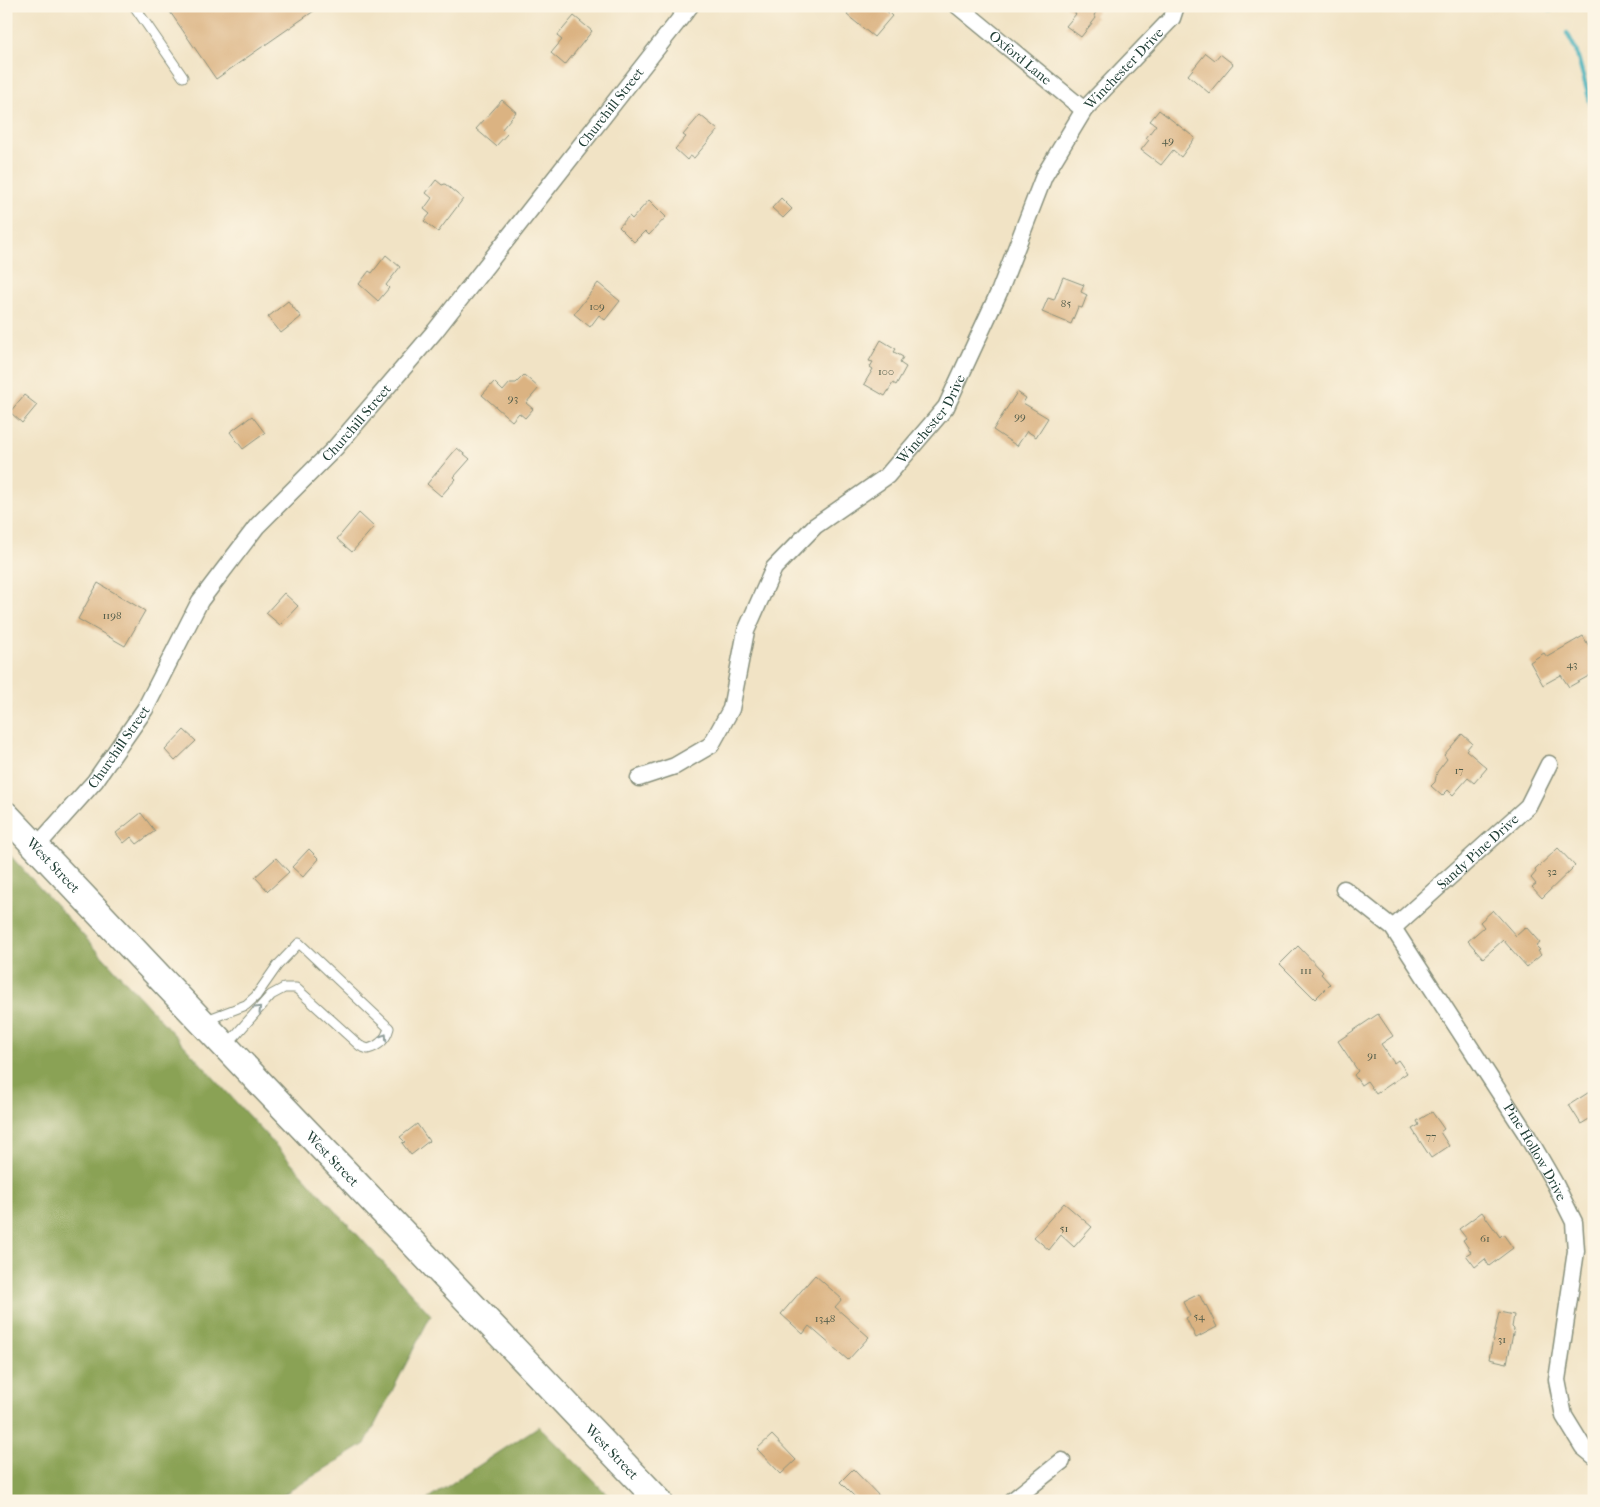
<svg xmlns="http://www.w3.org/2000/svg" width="1600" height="1507" font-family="'IM FELL French Canon',serif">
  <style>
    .forest { fill: #8aa254; stroke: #547044 }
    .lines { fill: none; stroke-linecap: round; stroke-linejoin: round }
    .stream { stroke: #3eaeb9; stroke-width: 4.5 }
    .building { fill: #dbb382 }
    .lane-casing { stroke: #88907c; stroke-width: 11 }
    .street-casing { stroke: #88907c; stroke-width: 19 }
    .primary-casing { stroke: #88907c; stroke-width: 29 }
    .lane { stroke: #fff; stroke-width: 9 }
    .street { stroke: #fff; stroke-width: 16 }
    .primary { stroke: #fff; stroke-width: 26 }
    .oneway { stroke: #8f9e9a }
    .labels { text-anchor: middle; stroke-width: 4.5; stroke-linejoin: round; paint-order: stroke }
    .number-label { font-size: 11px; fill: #4e5a48 }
    .street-label { font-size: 14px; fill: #1f3d34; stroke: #fcf5e5 }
  </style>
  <rect width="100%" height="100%" fill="#fcf5e5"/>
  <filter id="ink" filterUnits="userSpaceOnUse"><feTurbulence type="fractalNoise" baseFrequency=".02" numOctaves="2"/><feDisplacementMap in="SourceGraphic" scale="10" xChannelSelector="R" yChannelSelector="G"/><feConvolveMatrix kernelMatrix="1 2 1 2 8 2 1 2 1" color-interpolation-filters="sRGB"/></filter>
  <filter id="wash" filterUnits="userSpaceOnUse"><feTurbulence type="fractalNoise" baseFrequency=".0096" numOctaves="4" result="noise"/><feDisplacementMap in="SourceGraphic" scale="20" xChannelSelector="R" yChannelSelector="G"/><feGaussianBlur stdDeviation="1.12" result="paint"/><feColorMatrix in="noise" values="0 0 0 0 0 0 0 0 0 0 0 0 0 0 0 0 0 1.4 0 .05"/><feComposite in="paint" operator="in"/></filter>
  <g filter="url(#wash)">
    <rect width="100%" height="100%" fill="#f1e3c5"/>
    <path class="forest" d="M6 851 431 1315 365 1444 273 1501H6Z
      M539 1426 614 1501H425Z"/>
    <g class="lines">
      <path class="stream" d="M1548 6 1551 10
        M1567 33 1576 50 1594 116"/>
    </g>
    <g id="blocks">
      <path class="building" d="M166 6H321L216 79Z
        M854 6H881L892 16 874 37 847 15Z
        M1066 6H1101L1094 15 1096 18 1081 37 1066 26 1076 14Z
        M574 16 592 31 565 65 551 53 562 40 557 36Z
        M1206 53 1215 60 1220 54 1233 64 1209 93 1188 75Z
        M502 100 516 112 502 129 507 134 496 146 476 129Z
        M1159 110 1195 138 1181 157 1173 150 1161 165 1141 150 1149 140 1146 138 1156 125 1150 121Z
        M700 115 718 130 694 158 690 156 687 160 675 149 686 137 683 135Z
        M436 180 442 185 445 184 463 199 438 232 424 221 430 214 424 209 432 198 426 193Z
        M781 198 792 209 783 218 772 208Z
        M649 200 666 217 649 235 645 231 634 242 619 227 629 216 632 219Z
        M386 255 400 267 386 285 389 288 378 301 359 284 369 271 372 273Z
        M1063 277 1084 285 1081 292 1087 295 1082 308 1078 307 1071 324 1042 312 1048 298 1054 300Z
        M598 283 620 301 605 320 599 315 590 327 574 314Z
        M288 301 301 317 281 333 268 317Z
        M881 340 896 349 894 352 903 357 900 363 906 367 896 385 893 383 885 396 864 384 873 369 870 367 873 362 869 361Z
        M524 375 539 388 526 403 533 409 525 418 519 413 512 421 482 395 494 382 503 391 510 383H516Z
        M1017 392 1026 398 1023 403 1048 418 1036 437 1027 431 1017 446 993 430Z
        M24 395 37 405 22 423 10 412Z
        M252 416 265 433 243 449 230 432Z
        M457 448 470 459 454 477 456 479 441 496 427 484Z
        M359 513 374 527 352 552 337 539Z
        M98 583 145 611 125 646 78 619Z
        M284 593 298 606 280 625 266 613Z
        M1583 636 1594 655V673L1569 687 1561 675 1543 685 1530 662 1544 653 1547 657Z
        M184 730 196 741 175 761 165 750Z
        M1462 734 1472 743 1466 750 1487 768 1474 783 1468 778 1453 795 1448 790 1442 796 1431 786 1435 782 1437 772 1447 759 1444 755Z
        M141 813 155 831 137 844 131 837 124 843 116 833Z
        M1558 848 1575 866 1542 898 1532 887 1536 884 1531 878 1536 872 1535 870Z
        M309 849 319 859 303 877 292 867Z
        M276 858 289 872 268 891 255 877Z
        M1493 910 1516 936 1526 927 1540 943 1536 946 1540 950 1538 951 1541 955 1527 967 1503 940 1483 958 1468 941 1484 927 1480 922Z
        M1298 946 1323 972 1321 974 1330 984 1315 999 1280 964Z
        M1378 1014 1393 1036 1381 1044 1394 1063 1398 1060 1407 1073 1376 1094 1367 1081 1361 1085 1354 1075 1358 1071 1338 1041Z
        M1594 1089V1116L1581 1124 1569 1105Z
        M1432 1112 1444 1129 1440 1132 1449 1146 1431 1158 1412 1129 1419 1125 1417 1121Z
        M417 1124 429 1141 411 1155 402 1143 405 1142 400 1137Z
        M1064 1203 1092 1227 1074 1247 1061 1235 1049 1250 1034 1237Z
        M1482 1212 1500 1237 1503 1234 1513 1248 1489 1266 1485 1259 1475 1267 1466 1255 1471 1252 1463 1240 1466 1238 1459 1229Z
        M815 1275 842 1299 835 1307 869 1337 848 1360 809 1326 803 1334 781 1314Z
        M1199 1294 1205 1306 1206 1305 1217 1327 1196 1338 1186 1318 1190 1316 1183 1302Z
        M1499 1312 1514 1315 1512 1327 1514 1329 1507 1363 1489 1359Z
        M772 1435 796 1460 781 1474 757 1449Z
        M853 1469 884 1501H859L840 1482Z"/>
    </g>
  </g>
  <g filter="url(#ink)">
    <use href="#blocks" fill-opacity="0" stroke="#88907c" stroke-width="1"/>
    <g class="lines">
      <defs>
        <path id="lane" d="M134 6 183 77
          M204 1021 246 1005 256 996 277 966 299 943 389 1028C386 1040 379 1046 368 1049L360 1046 296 988H284L271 995 226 1046"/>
        <g id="street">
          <path id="s1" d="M958 6 1084 110"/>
          <path id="s2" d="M639 778 675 766 711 745 731 709 746 631 774 568 815 526 887 476 946 407 1000 290 1044 176 1084 110 1172 18 1176 6"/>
          <path id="s3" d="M36 847 95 781 145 709 200 601 257 526 335 448 435 331 690 6"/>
          <path id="s4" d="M1344 889 1393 928 1525 1132 1555 1184 1574 1222 1576 1251 1557 1380 1564 1416 1583 1447 1594 1456"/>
          <path id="s5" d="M1393 928 1528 806 1549 764"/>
          <path d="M1012 1501 1062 1461"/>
        </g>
        <g id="primary">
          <path id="s6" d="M6 815 202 1022 659 1501"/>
        </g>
      </defs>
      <use href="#lane" class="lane-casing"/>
      <use href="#street" class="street-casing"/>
      <use href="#primary" class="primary-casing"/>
      <use href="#lane" class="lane"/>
      <use href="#street" class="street"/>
      <use href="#primary" class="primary"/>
    </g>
    <defs><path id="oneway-chevron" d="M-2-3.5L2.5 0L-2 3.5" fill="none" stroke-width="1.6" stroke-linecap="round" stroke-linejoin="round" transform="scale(1.25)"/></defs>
    <g class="oneway">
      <use href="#oneway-chevron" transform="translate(258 1009) rotate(-47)"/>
      <use href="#oneway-chevron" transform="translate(384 1037) rotate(-57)"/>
    </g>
  </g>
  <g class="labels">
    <g class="number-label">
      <text x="1168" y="144">49</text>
      <text x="1066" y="307">85</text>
      <text x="597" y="310">109</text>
      <text x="886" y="375">100</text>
      <text x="513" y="402">93</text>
      <text x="1020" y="420">99</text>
      <text x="112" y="619">1198</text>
      <text x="1572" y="668">43</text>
      <text x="1459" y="774">17</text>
      <text x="1552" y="875">32</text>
      <text x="1306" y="974">111</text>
      <text x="1372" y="1059">91</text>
      <text x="1431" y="1140">77</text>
      <text x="1064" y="1232">51</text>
      <text x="1485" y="1242">61</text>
      <text x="1199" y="1320">54</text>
      <text x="825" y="1322">1348</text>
      <text x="1502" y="1343">31</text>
    </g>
    <g class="street-label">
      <text dy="5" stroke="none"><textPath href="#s1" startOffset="81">Oxford Lane</textPath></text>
      <text dy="5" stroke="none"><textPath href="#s2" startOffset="892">Winchester Drive</textPath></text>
      <text dy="5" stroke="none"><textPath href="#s3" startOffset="940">Churchill Street</textPath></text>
      <text dy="5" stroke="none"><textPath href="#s2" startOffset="488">Winchester Drive</textPath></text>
      <text dy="5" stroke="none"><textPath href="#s3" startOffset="535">Churchill Street</textPath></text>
      <text dy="5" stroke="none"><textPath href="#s3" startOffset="130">Churchill Street</textPath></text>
      <text dy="5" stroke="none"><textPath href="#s5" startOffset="114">Sandy Pine Drive</textPath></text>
      <text dy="5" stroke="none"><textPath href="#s6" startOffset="69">West Street</textPath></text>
      <text dy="5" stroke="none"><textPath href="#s4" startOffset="328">Pine Hollow Drive</textPath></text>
      <text dy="5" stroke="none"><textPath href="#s6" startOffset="474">West Street</textPath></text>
      <text dy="5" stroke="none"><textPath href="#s6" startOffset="879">West Street</textPath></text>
    </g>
  </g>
  <rect width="1600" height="1507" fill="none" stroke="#fcf5e5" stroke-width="25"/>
</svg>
